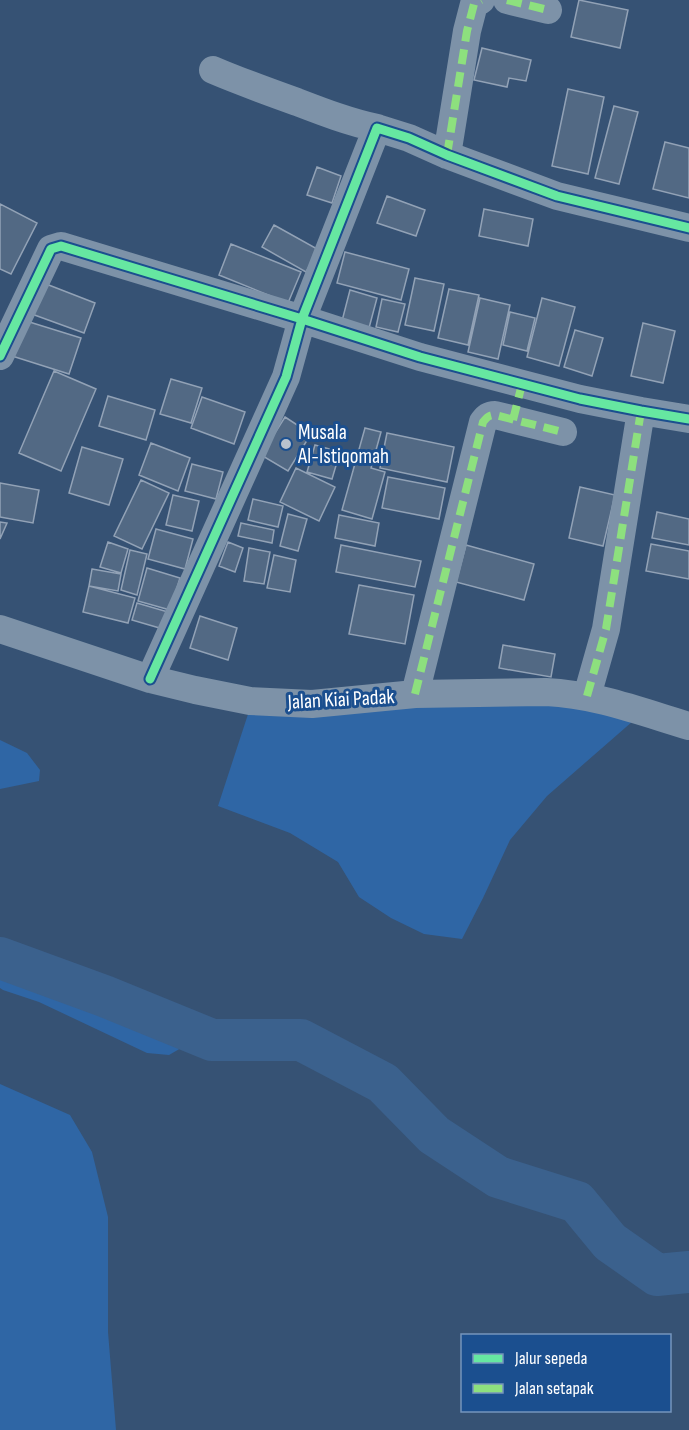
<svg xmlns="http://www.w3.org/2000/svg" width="689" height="1430" font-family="'Sofia Sans Condensed',sans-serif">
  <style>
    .green { fill: #2f66a5 }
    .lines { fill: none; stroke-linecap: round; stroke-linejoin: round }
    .river { stroke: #3b618d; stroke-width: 42 }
    .building { fill: #526984; stroke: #92a2b6; stroke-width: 1.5 }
    .minor { stroke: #7d92a8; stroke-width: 28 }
    .quiet { stroke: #8de07e; stroke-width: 8; stroke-dasharray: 15 8; stroke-linecap: butt }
    .cycleway-casing { stroke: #1b4f8f; stroke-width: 13 }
    .cycleway { stroke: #66e7a1; stroke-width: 9 }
    .poi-dot { fill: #b9c2ce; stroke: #1b4f8f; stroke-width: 2 }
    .labels { text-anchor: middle; stroke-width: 6; stroke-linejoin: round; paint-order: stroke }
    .poi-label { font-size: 21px; fill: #fff; stroke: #1b4f8f; text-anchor: start }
    .street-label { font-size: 21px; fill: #fff; stroke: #1b4f8f }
  </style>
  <rect width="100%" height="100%" fill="#365274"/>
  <path class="green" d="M526 694 633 721 547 796 510 840 483 898 462 939 424 934 391 918 359 897 338 862 290 833 218 806 252 702Z
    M0 740 27 753 40 770 39 781 0 789Z
    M0 945 15 952 145 1002 188 1044 169 1055 147 1053 39 1002 3 990 0 988Z
    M0 1084 70 1115 92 1152 108 1217V1332L116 1430H0Z"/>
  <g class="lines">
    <path class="river" d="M0 958 104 996 212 1040H301L383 1083 434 1135 498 1177 577 1202 610 1242 657 1275 689 1272"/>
  </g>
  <path class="building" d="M579 0 628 10 620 48 571 37Z
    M482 48 531 60 526 81 509 78 507 87 474 80Z
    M568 89 604 97 588 174 552 166Z
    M614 106 638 112 619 184 595 178Z
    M665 142 689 148V198L653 189Z
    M317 167 341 176 332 203 307 195Z
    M387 196 425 210 416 236 377 223Z
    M0 204 37 223 11 274 0 269Z
    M484 209 533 219 528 246 479 236Z
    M274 225 319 250 306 272 262 247Z
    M231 244 301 272 288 303 219 275Z
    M345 252 409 269 401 300 337 283Z
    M415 278 444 284 434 331 405 325Z
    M41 282 95 303 84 333 29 313Z
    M449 289 479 295 468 345 438 338Z
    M350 290 377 298 369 328 342 321Z
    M480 298 510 305 498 359 468 352Z
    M542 298 575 307 559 366 527 357Z
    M382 299 405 304 398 332 376 327Z
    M510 312 535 318 527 351 503 345Z
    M23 320 81 338 69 374 12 356Z
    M643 323 675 331 663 383 631 376Z
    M575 330 603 338 592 376 564 367Z
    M54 371 96 389 61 471 19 453Z
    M171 379 202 388 191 423 160 414Z
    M108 396 155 410 146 440 99 426Z
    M202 397 245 412 234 444 191 428Z
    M285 417 311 434 288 471 261 455Z
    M365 428 381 432 371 468 385 472 372 519 342 510Z
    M387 433 454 447 447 482 380 468Z
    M151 443 190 458 178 491 139 475Z
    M315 445 340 452 332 479 307 472Z
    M82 447 123 459 109 505 69 493Z
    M192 464 223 472 216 499 185 491Z
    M296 468 335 487 319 521 280 502Z
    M388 477 445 488 439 519 382 508Z
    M141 480 169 493 142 549 114 536Z
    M0 483 39 490 33 523 0 517Z
    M580 487 615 495 603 546 569 538Z
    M173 495 199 501 192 531 166 525Z
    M253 499 283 506 278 527 248 520Z
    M657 512 689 519V545L652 538Z
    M288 514 307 519 298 551 280 546Z
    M339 515 379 523 375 546 335 538Z
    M0 522 7 523 0 539Z
    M241 523 274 530 272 543 238 536Z
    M156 529 193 539 185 569 148 559Z
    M108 542 128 549 121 573 100 567Z
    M228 542 243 548 235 572 219 566Z
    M651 544 689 551V579L646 571Z
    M341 545 421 561 415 587 336 572Z
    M466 545 534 564 524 600 456 582Z
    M249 548 270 552 264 584 244 581Z
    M130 550 147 554 137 595 121 590Z
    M274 555 296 560 290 592 267 588Z
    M147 568 180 578 170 610 138 601Z
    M92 569 121 574 118 591 89 586Z
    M359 585 414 595 405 644 349 634Z
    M89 586 135 598 128 623 83 612Z
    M137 603 168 612 163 629 132 620Z
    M200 616 237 628 228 660 190 648Z
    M503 645 555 654 551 677 499 668Z"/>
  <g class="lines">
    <path class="minor" d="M507 0 548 10
      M213 70C241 82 269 92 297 102 323 112 349 122 377 128
      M447 155 467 31 474 4 481 0
      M0 356 51 249 61 246 302 319 420 357 580 399 641 411 689 419
      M0 629 150 679 195 690 250 701 312 704 415 694 546 692C595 694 642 712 689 726
      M150 679 286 377 302 319 377 128 409 138 447 155 557 196 689 228
      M415 694 483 422C487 417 489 415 495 415L563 432
      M587 696 606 629 641 411"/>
    <path class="quiet" d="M507 0 548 10
      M447 155 467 31 474 4 481 0
      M513 420 522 384
      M415 694 483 422C487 417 489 415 495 415L563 432
      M587 696 606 629 641 411"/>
    <defs>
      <path id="cycleway" d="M0 356 51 249 61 246 302 319 420 357 580 399 641 411 689 419
        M150 679 286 377 302 319 377 128 409 138 447 155 557 196 689 228"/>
    </defs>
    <use href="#cycleway" class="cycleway-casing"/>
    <use href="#cycleway" class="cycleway"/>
  </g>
  <circle class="poi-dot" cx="286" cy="444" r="6"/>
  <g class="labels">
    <g class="poi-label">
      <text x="298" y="439">Musala<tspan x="298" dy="24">Al-Istiqomah</tspan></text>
    </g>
    <g class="street-label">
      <text transform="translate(341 699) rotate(-3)" y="7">Jalan Kiai Padak</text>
    </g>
  </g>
  <rect x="461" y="1334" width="210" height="78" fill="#1b4f8f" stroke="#7695bc" stroke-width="1.5"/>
  <rect x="473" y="1354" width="30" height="9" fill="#66e7a1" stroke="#7695bc" stroke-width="1.5"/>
  <text x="515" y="1364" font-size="18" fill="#ffffff">Jalur sepeda</text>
  <rect x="473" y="1384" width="30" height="9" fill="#8de07e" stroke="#7695bc" stroke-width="1.5"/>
  <text x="515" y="1394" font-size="18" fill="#ffffff">Jalan setapak</text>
</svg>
